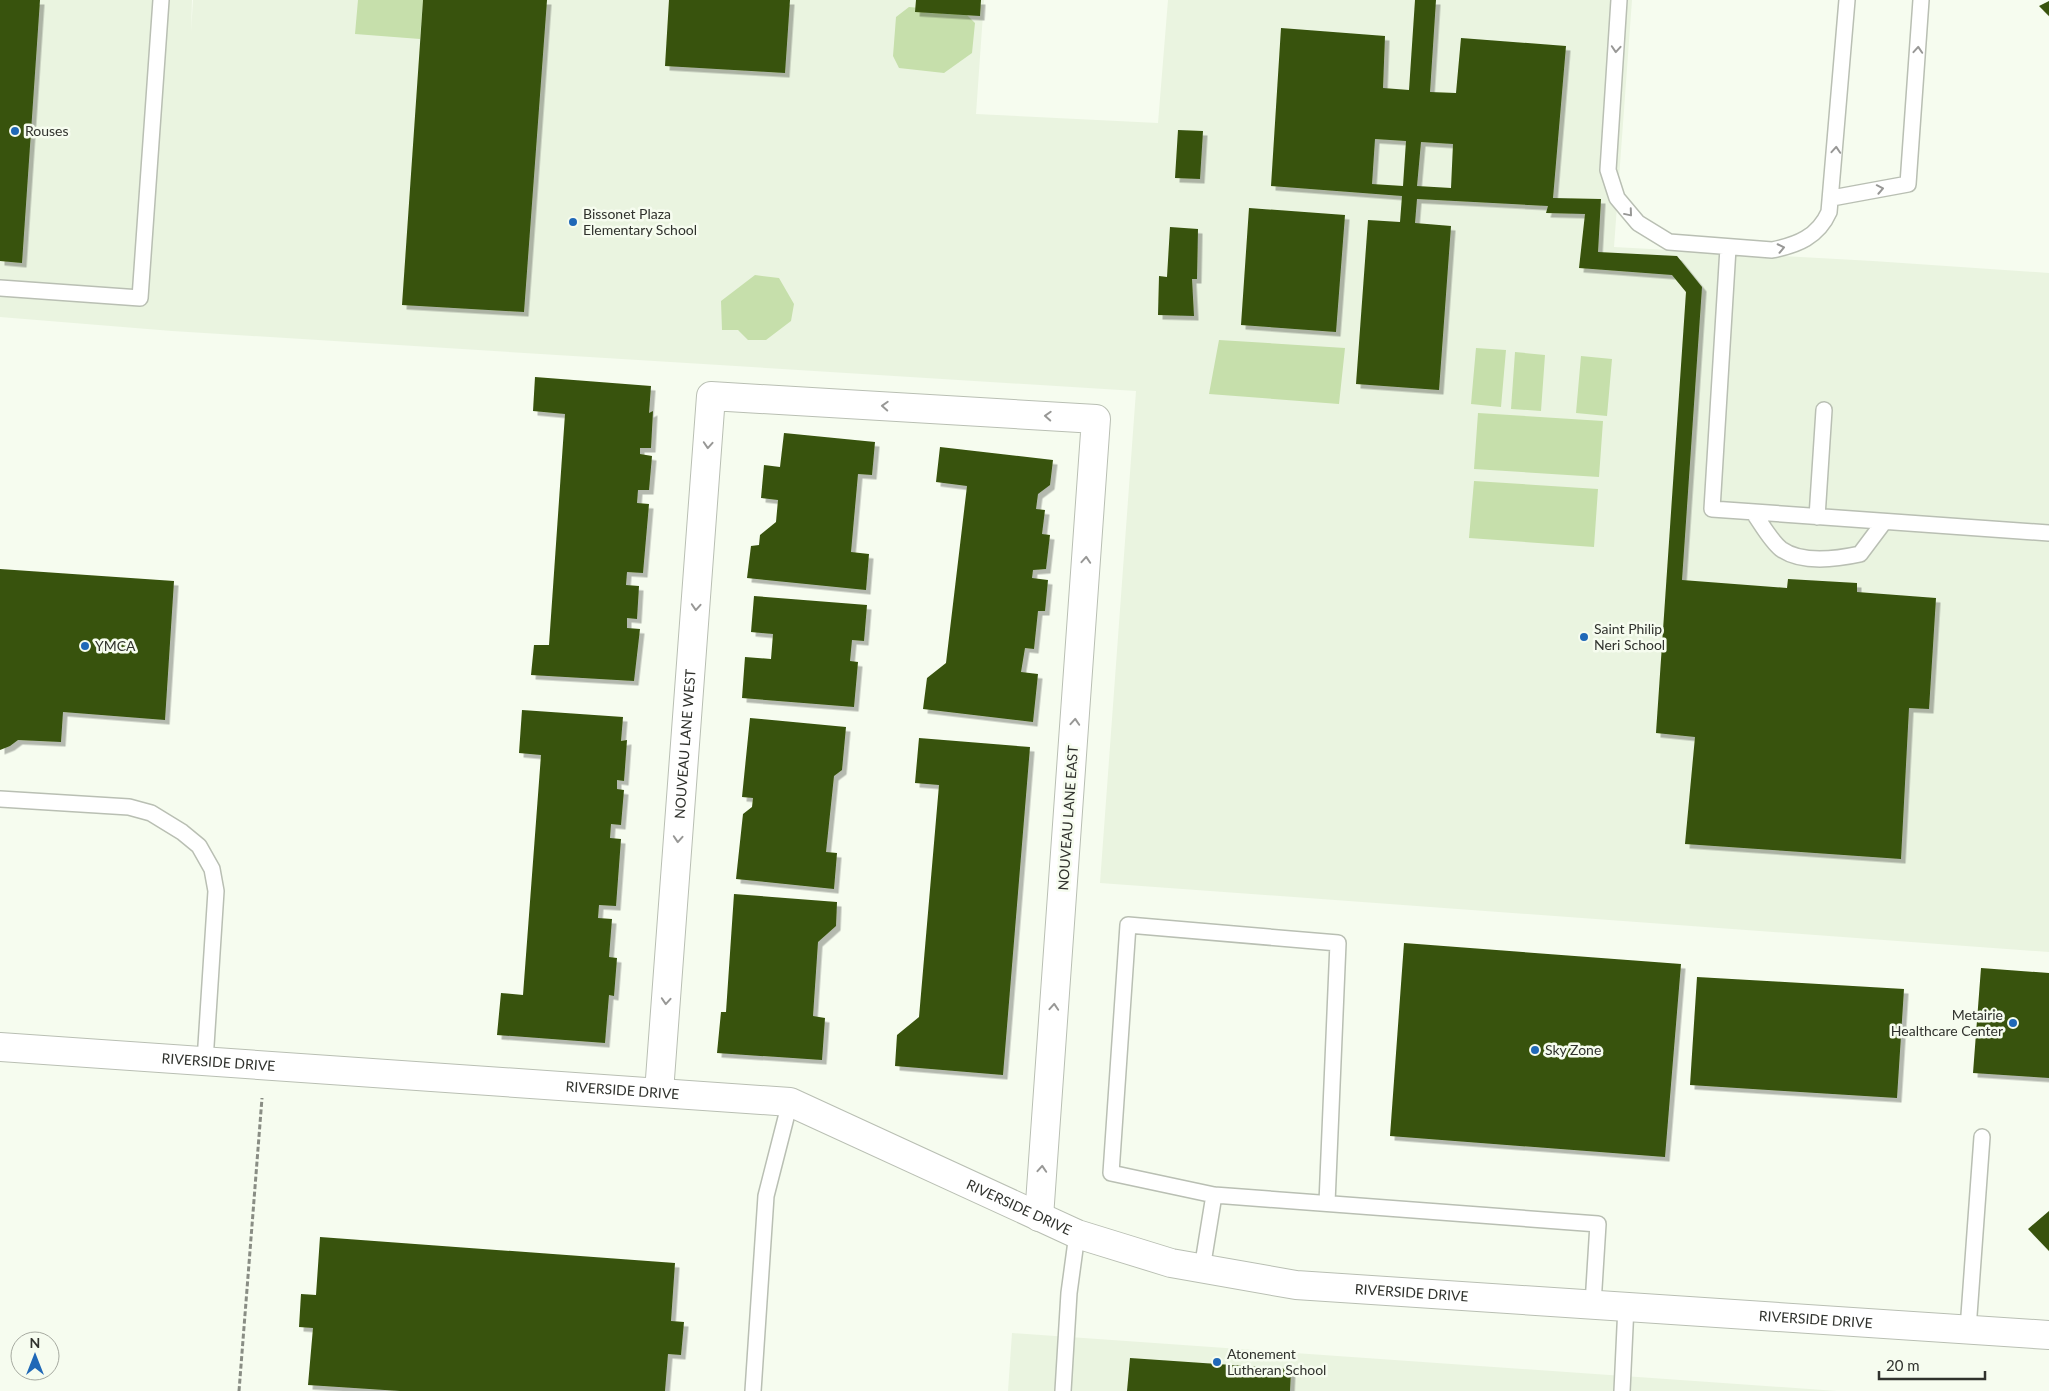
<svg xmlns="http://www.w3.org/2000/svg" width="2049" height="1391" font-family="Lato,sans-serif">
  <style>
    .built { fill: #eaf4e0 }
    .green { fill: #c6dfab }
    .building { fill: #37520b; fill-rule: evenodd; filter: url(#shadow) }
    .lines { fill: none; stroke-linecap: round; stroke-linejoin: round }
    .service-casing { stroke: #b9bfb3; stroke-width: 18 }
    .minor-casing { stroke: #b9bfb3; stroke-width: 30 }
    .path { stroke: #898d84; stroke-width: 3; stroke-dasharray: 5 2.5; stroke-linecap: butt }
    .service { stroke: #fff; stroke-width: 15 }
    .minor { stroke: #fff; stroke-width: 28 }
    .oneway { stroke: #989896 }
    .poi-dot { fill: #1f68b7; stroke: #f6fcef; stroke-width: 2 }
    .labels { text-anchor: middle; stroke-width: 5; stroke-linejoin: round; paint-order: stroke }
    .poi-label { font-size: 14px; fill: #30322d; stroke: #f6fcef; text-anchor: start }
    .street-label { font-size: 14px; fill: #30322d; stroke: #f6fcef }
  </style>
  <defs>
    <filter id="shadow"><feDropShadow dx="4.5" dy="4.5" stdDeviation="0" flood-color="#0004"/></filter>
  </defs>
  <rect width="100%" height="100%" fill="#f6fcef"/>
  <path class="built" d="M0 0H192L191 32 193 0H984L976 114 1158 123 1168 0H1632L1614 247 1873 261 2049 273V952L1100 883 1136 391 172 331 0 317Z
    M1012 1333 1837 1391H1008Z"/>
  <path class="green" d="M358 0H423L420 39 355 34Z
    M909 7 964 12 975 23 972 53 944 73 899 68 893 56 896 17Z
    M755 275 779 278 794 304 791 321 766 340H748L738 330H722L721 301Z
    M1219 340 1345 348 1339 404 1209 394Z
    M1476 348 1506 350 1501 407 1471 404Z
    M1515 352 1545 355 1541 411 1511 409Z
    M1581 356 1612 359 1607 416 1576 413Z
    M1478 413 1603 421 1599 477 1474 469Z
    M1474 481 1598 489 1594 547 1469 538Z"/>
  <path class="building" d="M0 0H40L22 263 0 261Z
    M423 0H547L524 312 402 305Z
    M669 0H790L785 73 665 66Z
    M916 0H981L980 16 915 12Z
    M1415 0H1436L1430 92 1456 93 1461 38 1566 46 1553 198 1601 199 1598 252 1677 256 1702 287 1682 580 1787 588 1788 579 1857 583V592L1936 598 1929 709 1909 708 1901 859 1685 844 1695 737 1656 733 1686 292 1672 275 1579 268 1585 214 1546 213 1548 206 1417 199 1415 223 1451 226 1439 390 1356 384 1368 220 1400 222 1402 196 1271 186 1281 28 1385 36 1383 88 1409 90ZM1375 139 1406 141 1403 186 1372 184ZM1421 142 1453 144 1451 188 1417 186Z
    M2049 1V16L2039 6Z
    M1178 130 1203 131 1200 179 1175 178Z
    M1249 208 1345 215 1336 332 1241 325Z
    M1170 227 1198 229 1197 279H1192L1194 316 1158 315 1159 276 1167 277Z
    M535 377 651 386 649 413 653 411 651 448H640V454L652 456 649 490H638L637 503 649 504 643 573 627 572 626 585 639 586 637 619 627 618V628L640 629 634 681 531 675 534 645H549L565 414 533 411Z
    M784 433 875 442 872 475 858 474 851 552 869 554 866 590 747 578 751 546 759 545 760 535 776 522 778 500 761 498 764 465 780 467Z
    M940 447 1053 460 1050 485 1038 494 1036 509 1045 510 1042 534 1050 535 1046 569 1033 570 1032 578 1048 580 1045 611H1038L1034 649 1025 648 1021 672 1038 674 1033 722 923 709 927 678 946 663 967 486 936 482Z
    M0 569 174 581 165 720 63 712 61 742 18 740 10 746 0 750Z
    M754 596 867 605 864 641 852 640 850 661 858 662 854 707 742 698 745 657 771 659 773 634 751 632Z
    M522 710 623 717 621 741 627 740 624 781 617 780V789L624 790 621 825 611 824 610 838 621 839 616 906 599 905 598 918 612 919 609 957 617 958 614 996 609 995 605 1043 497 1035 501 993 523 995 541 755 519 753Z
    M750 718 846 727 842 770 834 776 826 852 837 853 834 889 736 879 743 814 752 807 753 798 742 797Z
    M919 738 1030 747 1003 1075 895 1066 897 1035 919 1017 939 785 915 783Z
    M734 894 837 902 836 926 818 942 813 1016 825 1018 822 1060 717 1053 721 1012H726Z
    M1404 943 1681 964 1665 1157 1390 1136Z
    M1981 968 2049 973V1078L1973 1073Z
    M1697 977 1904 989 1897 1098 1690 1085Z
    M2049 1211V1251L2028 1229Z
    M320 1237 675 1263 671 1321 684 1322 681 1355 668 1354 665 1391H400L308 1385 313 1328 299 1327 301 1294 316 1295Z
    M1130 1358 1291 1369 1290 1391H1127Z"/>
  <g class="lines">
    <defs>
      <path id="service" d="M1619 0 1608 170 1617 198 1638 223 1669 242 1772 250C1797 245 1818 237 1829 212L1847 0
        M1832 198 1908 184 1921 0
        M1728 248 1712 509 2049 533
        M0 288 140 298 161 0
        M1753 512C1761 523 1770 540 1781 549 1802 564 1837 559 1860 554L1884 522
        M1817 517 1824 410
        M0 799 129 807 151 813 182 832 199 846 212 869 216 891 205 1061
        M1327 1203 1338 943 1128 925 1111 1173 1214 1195 1598 1224 1593 1304
        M1202 1269 1214 1195
        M1968 1329 1982 1137
        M753 1391 766 1196 790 1102
        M1063 1391 1069 1293 1077 1234
        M1622 1391 1626 1306"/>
      <g id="minor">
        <path id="s1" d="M0 1047 790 1102 1077 1234 1171 1263 1296 1285 2049 1335"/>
        <path id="s2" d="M659 1092 711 396 1096 419 1039 1217"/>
      </g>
    </defs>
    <use href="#service" class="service-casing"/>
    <use href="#minor" class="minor-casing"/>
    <path class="path" d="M239 1391 262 1098"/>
    <use href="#service" class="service"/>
    <use href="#minor" class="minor"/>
  </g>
  <defs><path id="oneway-chevron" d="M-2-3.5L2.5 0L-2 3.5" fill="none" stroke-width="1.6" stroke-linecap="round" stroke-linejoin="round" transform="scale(1.25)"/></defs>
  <g class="oneway">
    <use href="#oneway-chevron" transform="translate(1616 49) rotate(94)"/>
    <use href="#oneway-chevron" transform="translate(1918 50) rotate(-86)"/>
    <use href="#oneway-chevron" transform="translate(1836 150) rotate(-86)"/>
    <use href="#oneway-chevron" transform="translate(1880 189) rotate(-11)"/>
    <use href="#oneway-chevron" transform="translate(1629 213) rotate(50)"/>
    <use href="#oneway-chevron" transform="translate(1781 248) rotate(-12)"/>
    <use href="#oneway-chevron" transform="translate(885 406) rotate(-177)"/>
    <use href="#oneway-chevron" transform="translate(1048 416) rotate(-177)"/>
    <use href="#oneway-chevron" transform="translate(708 445) rotate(94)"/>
    <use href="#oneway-chevron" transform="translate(1086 560) rotate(-86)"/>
    <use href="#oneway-chevron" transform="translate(696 607) rotate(94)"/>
    <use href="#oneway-chevron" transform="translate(1075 722) rotate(-86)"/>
    <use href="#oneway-chevron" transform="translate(678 839) rotate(94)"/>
    <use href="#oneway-chevron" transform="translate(666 1001) rotate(94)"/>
    <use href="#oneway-chevron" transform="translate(1054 1007) rotate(-86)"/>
    <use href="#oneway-chevron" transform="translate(1042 1169) rotate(-86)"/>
  </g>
  <g class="poi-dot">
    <circle cx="15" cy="131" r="5"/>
    <circle cx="573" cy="222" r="5"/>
    <circle cx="1584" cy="637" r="5"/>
    <circle cx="85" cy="646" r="5"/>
    <circle cx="2013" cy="1023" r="5"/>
    <circle cx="1535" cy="1050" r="5"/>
    <circle cx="1217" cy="1362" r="5"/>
  </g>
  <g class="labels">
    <g class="poi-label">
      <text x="25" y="136">Rouses</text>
      <text x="583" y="219">Bissonet Plaza<tspan x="583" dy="16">Elementary School</tspan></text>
      <text x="1594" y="634">Saint Philip<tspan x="1594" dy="16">Neri School</tspan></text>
      <text x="95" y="651">YMCA</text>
      <text x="2003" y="1020" text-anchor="end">Metairie<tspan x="2003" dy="16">Healthcare Center</tspan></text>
      <text x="1545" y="1055">Sky Zone</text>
      <text x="1227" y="1359">Atonement<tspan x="1227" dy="16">Lutheran School</tspan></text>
    </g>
    <g class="street-label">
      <text dy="5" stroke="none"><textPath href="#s2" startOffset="349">NOUVEAU LANE WEST</textPath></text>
      <text transform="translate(1068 818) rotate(-86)" y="5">NOUVEAU LANE EAST</text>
      <text dy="5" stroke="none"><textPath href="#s1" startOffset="219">RIVERSIDE DRIVE</textPath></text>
      <text dy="5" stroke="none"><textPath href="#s1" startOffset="624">RIVERSIDE DRIVE</textPath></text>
      <text dy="5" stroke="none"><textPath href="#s1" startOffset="1044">RIVERSIDE DRIVE</textPath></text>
      <text dy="5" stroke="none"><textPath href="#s1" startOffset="1449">RIVERSIDE DRIVE</textPath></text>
      <text dy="5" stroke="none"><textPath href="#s1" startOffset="1854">RIVERSIDE DRIVE</textPath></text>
    </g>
  </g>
  <g transform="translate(35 1356)"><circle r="24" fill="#f6fcef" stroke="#a7aba1"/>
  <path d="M0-4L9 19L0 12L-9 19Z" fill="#1f68b7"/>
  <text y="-8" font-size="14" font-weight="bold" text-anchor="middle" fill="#30322d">N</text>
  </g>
  <path d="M1879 1371v8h106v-8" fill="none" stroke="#30322d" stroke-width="2.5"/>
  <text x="1886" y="1371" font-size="15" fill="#30322d" stroke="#f6fcef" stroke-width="4" paint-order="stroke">20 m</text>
</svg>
